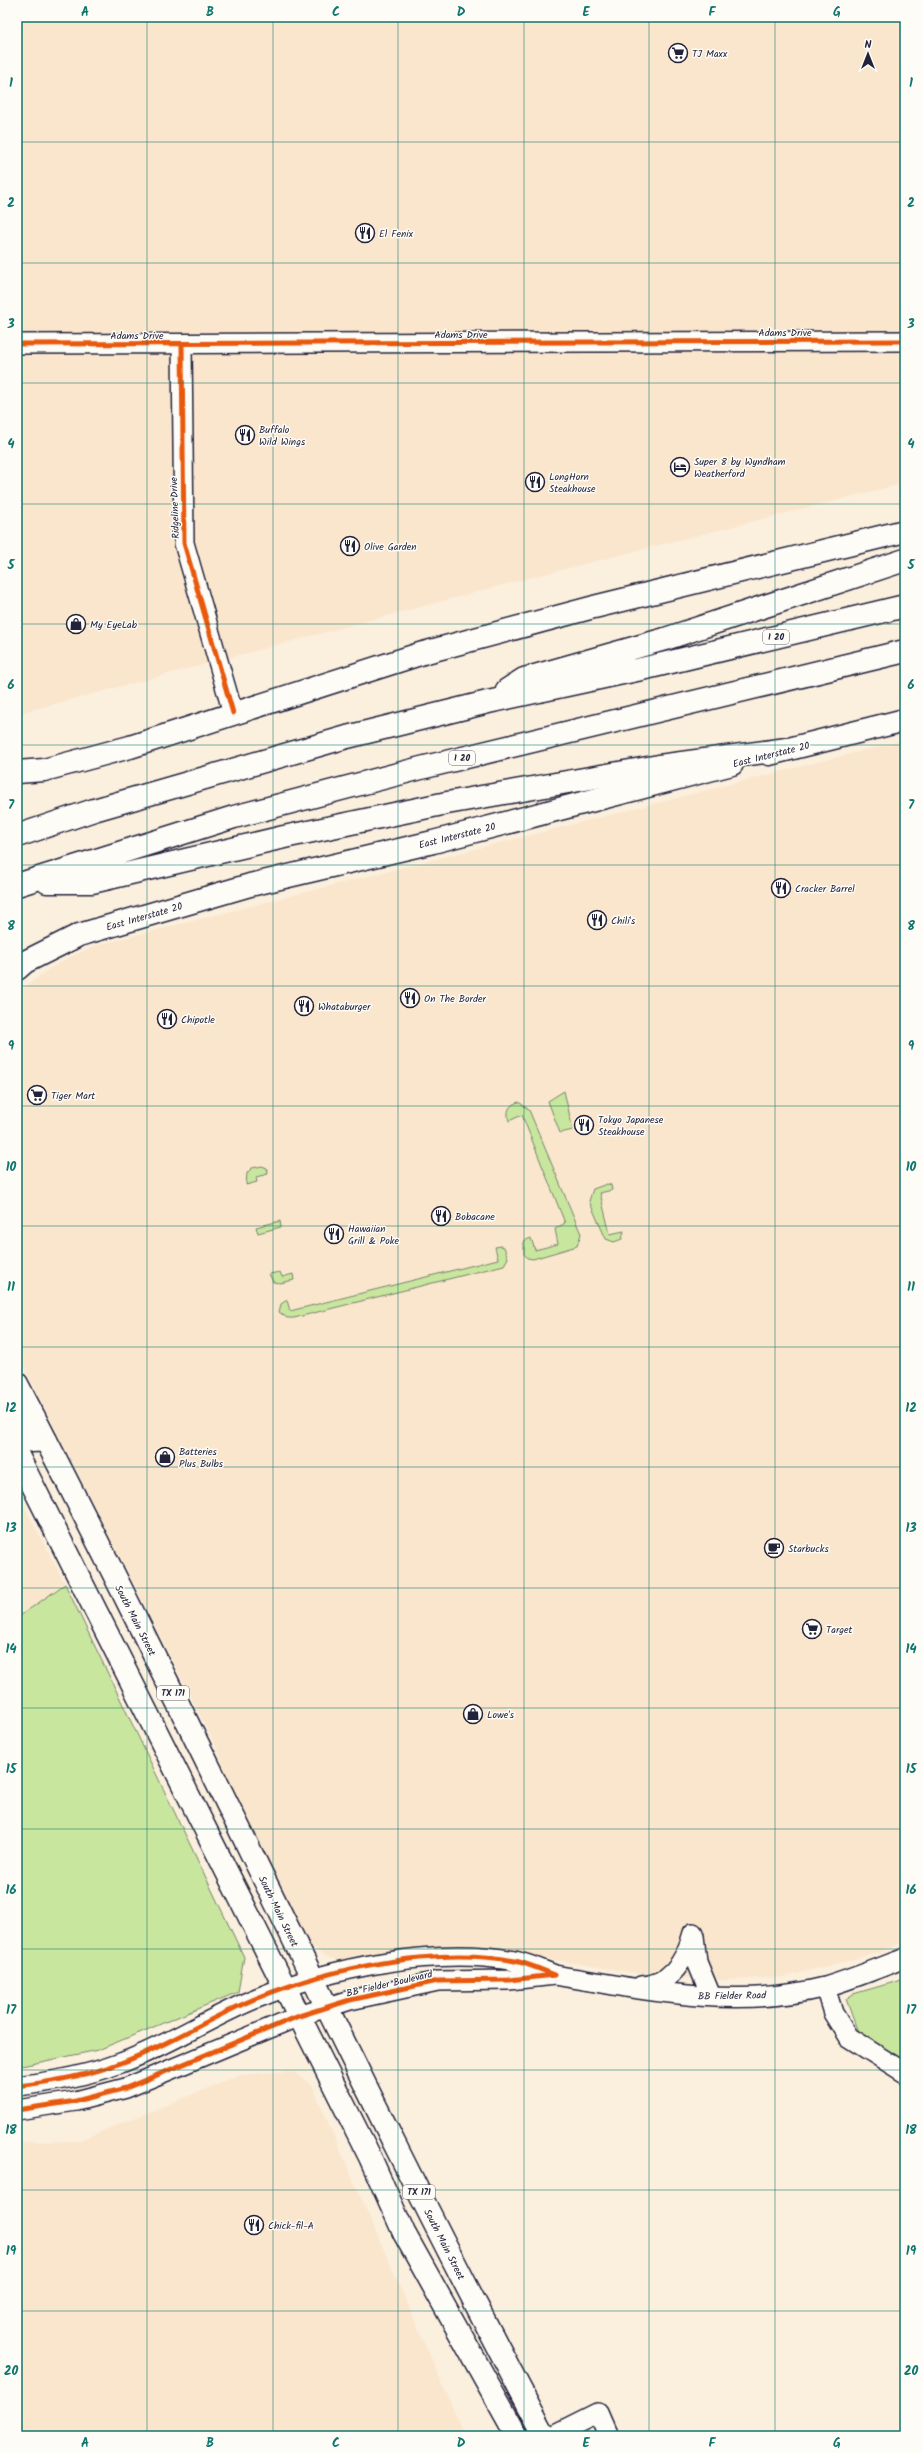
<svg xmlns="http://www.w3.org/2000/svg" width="922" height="2453" font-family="Kalam,sans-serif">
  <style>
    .built { fill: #fae6cd }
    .green { fill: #c8e69e; stroke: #75846c }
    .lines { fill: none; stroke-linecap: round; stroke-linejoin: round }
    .minor-casing { stroke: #22223b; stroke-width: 22 }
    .major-casing { stroke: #22223b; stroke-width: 25 }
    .highway-casing { stroke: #22223b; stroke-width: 25 }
    .minor { stroke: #fdfcf7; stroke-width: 19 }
    .major { stroke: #fdfcf7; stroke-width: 22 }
    .highway { stroke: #fdfcf7; stroke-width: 22 }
    .cycleway-casing { stroke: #fdfcf7; stroke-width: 8 }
    .cycleway { stroke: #e8590c; stroke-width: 5 }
    .grid { fill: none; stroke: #0f766e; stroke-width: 1; stroke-opacity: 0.55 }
    .labels { text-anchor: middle; stroke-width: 3; stroke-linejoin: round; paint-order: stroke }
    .shield { fill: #fdfcf7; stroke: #646373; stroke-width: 1 }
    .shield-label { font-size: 9px; font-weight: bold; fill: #22223b }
    .poi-label { font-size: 10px; fill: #22223b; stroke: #fdfcf7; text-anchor: start }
    .street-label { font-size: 10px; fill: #22223b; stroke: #fdfcf7 }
    .neatline { fill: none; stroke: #0f766e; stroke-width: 1.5 }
    .grid-label { font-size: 13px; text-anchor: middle; font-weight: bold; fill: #0f766e }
  </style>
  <rect width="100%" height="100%" fill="#fbefde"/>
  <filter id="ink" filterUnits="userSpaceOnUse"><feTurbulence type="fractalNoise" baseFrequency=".025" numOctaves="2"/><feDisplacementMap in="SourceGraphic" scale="8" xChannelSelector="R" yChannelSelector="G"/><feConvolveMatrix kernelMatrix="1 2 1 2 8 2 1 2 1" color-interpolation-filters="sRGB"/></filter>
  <g filter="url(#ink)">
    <path class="built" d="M17 17H905V483L537 576 17 714Z
      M905 740V1941L881 1952 784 1977 724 1980 649 1975 529 1956 341 1961 325 1956 309 1944 298 1928 235 1802 219 1753 17 1353V993L46 971 72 956 101 944Z
      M17 1492 65 1584 17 1618Z
      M293 2071 312 2085 465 2436H17V2142L78 2141 240 2075Z"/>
    <path class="green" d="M564 1091 573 1130 560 1133 548 1101Z
      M519 1102 529 1110 581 1234 577 1246 533 1259 527 1258 524 1254V1241L531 1238 535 1250 558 1244 555 1229 565 1223 522 1115 509 1121C506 1111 509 1104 519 1102Z
      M262 1166 267 1168 268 1174 256 1177 257 1182 246 1185 247 1173 252 1168Z
      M607 1184 611 1185 612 1190 600 1193 610 1234 624 1231 622 1239 614 1242 606 1239 589 1201 593 1189Z
      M280 1221 281 1227 258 1233 256 1227Z
      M501 1246 504 1247 508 1258 504 1265 294 1318H287L279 1312 281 1304 287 1300 290 1311 498 1259 495 1247Z
      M280 1272 282 1277 293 1274 294 1280 280 1283 273 1282 269 1274Z
      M65 1584 244 1957 238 1992 98 2050 17 2067V1618Z
      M905 1979V2061L859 2035 846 1999 853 1994Z"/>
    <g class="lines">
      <defs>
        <path id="minor" d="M17 344 905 341
          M182 344 184 543 233 713
          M694 1936 697 1962 711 1996
          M555 1975C643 1990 737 2010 825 1987 852 1979 879 1968 905 1958
          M641 1986C671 1985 686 1959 693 1933
          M825 1987 833 2013 848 2037 905 2073
          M17 2086C51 2082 86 2076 118 2064 166 2047 210 2017 257 1998 331 1968 435 1946 515 1961 529 1964 542 1970 555 1975L509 1980 438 1981 350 2000 299 2016 126 2088 76 2101 17 2110
          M552 2436 598 2413 608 2436"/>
        <path id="major" d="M769 754 905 720
          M17 772 44 770 130 747 423 653 594 607 905 531
          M17 969 25 962 79 935 250 885 433 842 732 764
          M17 1384C198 1732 360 2090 545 2436
          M17 1423 24 1434 32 1441 46 1440
          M17 1454 370 2157 404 2233 517 2436"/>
        <path id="highway" d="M507 690 524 679 665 639 905 560
          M17 836 94 810 347 737 488 702 646 668 905 606
          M47 882H92L284 837 447 803 659 766 787 749
          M17 885 234 817 421 768 905 651"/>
      </defs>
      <use href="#minor" class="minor-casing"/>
      <use href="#major" class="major-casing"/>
      <use href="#highway" class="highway-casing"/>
      <use href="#minor" class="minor"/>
      <use href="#major" class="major"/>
      <use href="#highway" class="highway"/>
      <defs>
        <path id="cycleway" d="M17 344 905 341
          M182 344 184 543 233 713
          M17 2086C51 2082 86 2076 118 2064 166 2047 210 2017 257 1998 331 1968 435 1946 515 1961 529 1964 542 1970 555 1975L509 1980 438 1981 350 2000 299 2016 126 2088 76 2101 17 2110"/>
      </defs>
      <use href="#cycleway" class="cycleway-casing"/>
      <use href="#cycleway" class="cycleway"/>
    </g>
  </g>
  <path class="grid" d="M147 17V2436M273 17V2436M398 17V2436M524 17V2436M649 17V2436M775 17V2436M17 142H905M17 263H905M17 383H905M17 504H905M17 624H905M17 745H905M17 865H905M17 986H905M17 1106H905M17 1226H905M17 1347H905M17 1467H905M17 1588H905M17 1708H905M17 1829H905M17 1949H905M17 2070H905M17 2190H905M17 2311H905"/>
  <defs>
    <symbol id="supermarket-ring" viewBox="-11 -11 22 22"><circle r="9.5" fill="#fdfcf7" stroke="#22223b" stroke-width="1.5"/><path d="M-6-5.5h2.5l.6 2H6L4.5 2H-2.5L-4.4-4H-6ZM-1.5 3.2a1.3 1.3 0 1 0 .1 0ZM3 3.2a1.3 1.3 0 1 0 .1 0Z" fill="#22223b"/></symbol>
    <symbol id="restaurant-ring" viewBox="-11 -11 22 22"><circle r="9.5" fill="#fdfcf7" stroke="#22223b" stroke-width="1.5"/><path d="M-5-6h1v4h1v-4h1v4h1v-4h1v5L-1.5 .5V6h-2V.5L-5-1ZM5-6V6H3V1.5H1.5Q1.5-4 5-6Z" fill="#22223b"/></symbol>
    <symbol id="hotel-ring" viewBox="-11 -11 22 22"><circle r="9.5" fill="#fdfcf7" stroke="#22223b" stroke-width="1.5"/><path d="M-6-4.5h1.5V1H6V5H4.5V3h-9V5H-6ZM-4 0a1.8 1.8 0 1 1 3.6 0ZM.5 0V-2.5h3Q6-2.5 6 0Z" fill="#22223b"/></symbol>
    <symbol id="shop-ring" viewBox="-11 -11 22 22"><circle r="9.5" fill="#fdfcf7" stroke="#22223b" stroke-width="1.5"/><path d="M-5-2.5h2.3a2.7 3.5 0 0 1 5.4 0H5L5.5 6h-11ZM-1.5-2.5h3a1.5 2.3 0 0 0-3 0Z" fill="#22223b"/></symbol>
    <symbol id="cafe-ring" viewBox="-11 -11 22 22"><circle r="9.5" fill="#fdfcf7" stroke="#22223b" stroke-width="1.5"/><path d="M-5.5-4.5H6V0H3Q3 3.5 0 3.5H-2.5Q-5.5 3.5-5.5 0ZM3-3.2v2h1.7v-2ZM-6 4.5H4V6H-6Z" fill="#22223b"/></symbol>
  </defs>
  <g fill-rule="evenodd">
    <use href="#supermarket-ring" x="667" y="42" width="22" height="22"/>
    <use href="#restaurant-ring" x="354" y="222" width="22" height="22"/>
    <use href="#restaurant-ring" x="234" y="424" width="22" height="22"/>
    <use href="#hotel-ring" x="669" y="456" width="22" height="22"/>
    <use href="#restaurant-ring" x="524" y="471" width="22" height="22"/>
    <use href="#restaurant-ring" x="339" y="535" width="22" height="22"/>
    <use href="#shop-ring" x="65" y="613" width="22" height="22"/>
    <use href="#restaurant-ring" x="770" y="877" width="22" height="22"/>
    <use href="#restaurant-ring" x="586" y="909" width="22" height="22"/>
    <use href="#restaurant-ring" x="399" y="987" width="22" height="22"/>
    <use href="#restaurant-ring" x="293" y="995" width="22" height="22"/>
    <use href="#restaurant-ring" x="156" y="1008" width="22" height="22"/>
    <use href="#supermarket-ring" x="26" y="1084" width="22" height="22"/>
    <use href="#restaurant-ring" x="573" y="1114" width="22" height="22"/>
    <use href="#restaurant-ring" x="430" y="1205" width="22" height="22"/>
    <use href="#restaurant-ring" x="323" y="1223" width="22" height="22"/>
    <use href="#shop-ring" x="154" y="1446" width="22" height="22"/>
    <use href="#cafe-ring" x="763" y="1537" width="22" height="22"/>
    <use href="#supermarket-ring" x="801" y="1618" width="22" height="22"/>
    <use href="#shop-ring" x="462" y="1703" width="22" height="22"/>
    <use href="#restaurant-ring" x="243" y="2214" width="22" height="22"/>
  </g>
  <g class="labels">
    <g class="shield">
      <rect x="763" y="630" width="26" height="14" rx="3"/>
      <rect x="449" y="751" width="26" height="14" rx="3"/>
      <rect x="157" y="1686" width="32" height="14" rx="3"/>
      <rect x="403" y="2185" width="32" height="14" rx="3"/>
    </g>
    <g class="shield-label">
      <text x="776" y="640">I 20</text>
      <text x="462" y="761">I 20</text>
      <text x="173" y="1696">TX 171</text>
      <text x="419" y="2195">TX 171</text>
    </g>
    <g class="poi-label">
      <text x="692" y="57">TJ Maxx</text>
      <text x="379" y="237">El Fenix</text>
      <text x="259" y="433">Buffalo<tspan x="259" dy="12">Wild Wings</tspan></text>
      <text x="694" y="465">Super 8 by Wyndham<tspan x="694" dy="12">Weatherford</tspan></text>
      <text x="549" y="480">LongHorn<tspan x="549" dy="12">Steakhouse</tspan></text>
      <text x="364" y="550">Olive Garden</text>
      <text x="90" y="628">My EyeLab</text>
      <text x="795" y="892">Cracker Barrel</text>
      <text x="611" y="924">Chili's</text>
      <text x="424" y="1002">On The Border</text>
      <text x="318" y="1010">Whataburger</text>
      <text x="181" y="1023">Chipotle</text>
      <text x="51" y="1099">Tiger Mart</text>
      <text x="598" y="1123">Tokyo Japanese<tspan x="598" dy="12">Steakhouse</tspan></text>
      <text x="455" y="1220">Bobacane</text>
      <text x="348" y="1232">Hawaiian<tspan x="348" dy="12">Grill &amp; Poke</tspan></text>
      <text x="179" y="1455">Batteries<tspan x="179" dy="12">Plus Bulbs</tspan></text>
      <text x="788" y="1552">Starbucks</text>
      <text x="826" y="1633">Target</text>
      <text x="487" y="1718">Lowe's</text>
      <text x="268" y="2229">Chick-fil-A</text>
    </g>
    <g class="street-label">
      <text x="785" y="336">Adams Drive</text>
      <text x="461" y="338">Adams Drive</text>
      <text x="137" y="339">Adams Drive</text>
      <text transform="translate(174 508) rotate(-92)" y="4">Ridgeline Drive</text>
      <text transform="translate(771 754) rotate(-14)" y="4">East Interstate 20</text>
      <text transform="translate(457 835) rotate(-14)" y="4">East Interstate 20</text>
      <text transform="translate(144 916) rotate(-16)" y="4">East Interstate 20</text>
      <text transform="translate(136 1620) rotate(63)" y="4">South Main Street</text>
      <text transform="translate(279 1911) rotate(64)" y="4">South Main Street</text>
      <text transform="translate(389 1983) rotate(-13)" y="4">BB Fielder Boulevard</text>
      <text transform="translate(732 1995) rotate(-1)" y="4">BB Fielder Road</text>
      <text transform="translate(445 2244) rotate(63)" y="4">South Main Street</text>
    </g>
  </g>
  <rect width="922" height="2453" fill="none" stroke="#fdfcf7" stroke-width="44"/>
  <g transform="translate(868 54)" stroke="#fdfcf7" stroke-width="3" paint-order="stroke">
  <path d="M0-3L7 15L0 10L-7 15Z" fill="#22223b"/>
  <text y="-6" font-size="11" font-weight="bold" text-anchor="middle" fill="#22223b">N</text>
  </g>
  <rect x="22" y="22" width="878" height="2409" class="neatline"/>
  <g class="grid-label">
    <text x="85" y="16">A</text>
    <text x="210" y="16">B</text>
    <text x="336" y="16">C</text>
    <text x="461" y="16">D</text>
    <text x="586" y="16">E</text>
    <text x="712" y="16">F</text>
    <text x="837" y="16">G</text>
    <text x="11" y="87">1</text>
    <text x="911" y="87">1</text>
    <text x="11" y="207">2</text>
    <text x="911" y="207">2</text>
    <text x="11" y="328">3</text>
    <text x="911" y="328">3</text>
    <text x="11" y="448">4</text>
    <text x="911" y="448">4</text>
    <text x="11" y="569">5</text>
    <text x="911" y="569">5</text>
    <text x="11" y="689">6</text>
    <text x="911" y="689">6</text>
    <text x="11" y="809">7</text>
    <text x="911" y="809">7</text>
    <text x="11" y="930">8</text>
    <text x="911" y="930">8</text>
    <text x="11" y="1050">9</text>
    <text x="911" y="1050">9</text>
    <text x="11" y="1171">10</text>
    <text x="911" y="1171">10</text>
    <text x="11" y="1291">11</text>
    <text x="911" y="1291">11</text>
    <text x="11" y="1412">12</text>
    <text x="911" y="1412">12</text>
    <text x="11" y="1532">13</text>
    <text x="911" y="1532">13</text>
    <text x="11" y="1653">14</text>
    <text x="911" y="1653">14</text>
    <text x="11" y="1773">15</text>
    <text x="911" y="1773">15</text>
    <text x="11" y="1894">16</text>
    <text x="911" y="1894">16</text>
    <text x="11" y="2014">17</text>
    <text x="911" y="2014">17</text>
    <text x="11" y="2134">18</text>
    <text x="911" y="2134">18</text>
    <text x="11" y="2255">19</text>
    <text x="911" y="2255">19</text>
    <text x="11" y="2375">20</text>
    <text x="911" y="2375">20</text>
    <text x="85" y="2447">A</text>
    <text x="210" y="2447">B</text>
    <text x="336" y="2447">C</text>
    <text x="461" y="2447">D</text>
    <text x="586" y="2447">E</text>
    <text x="712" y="2447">F</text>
    <text x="837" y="2447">G</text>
  </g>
</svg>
